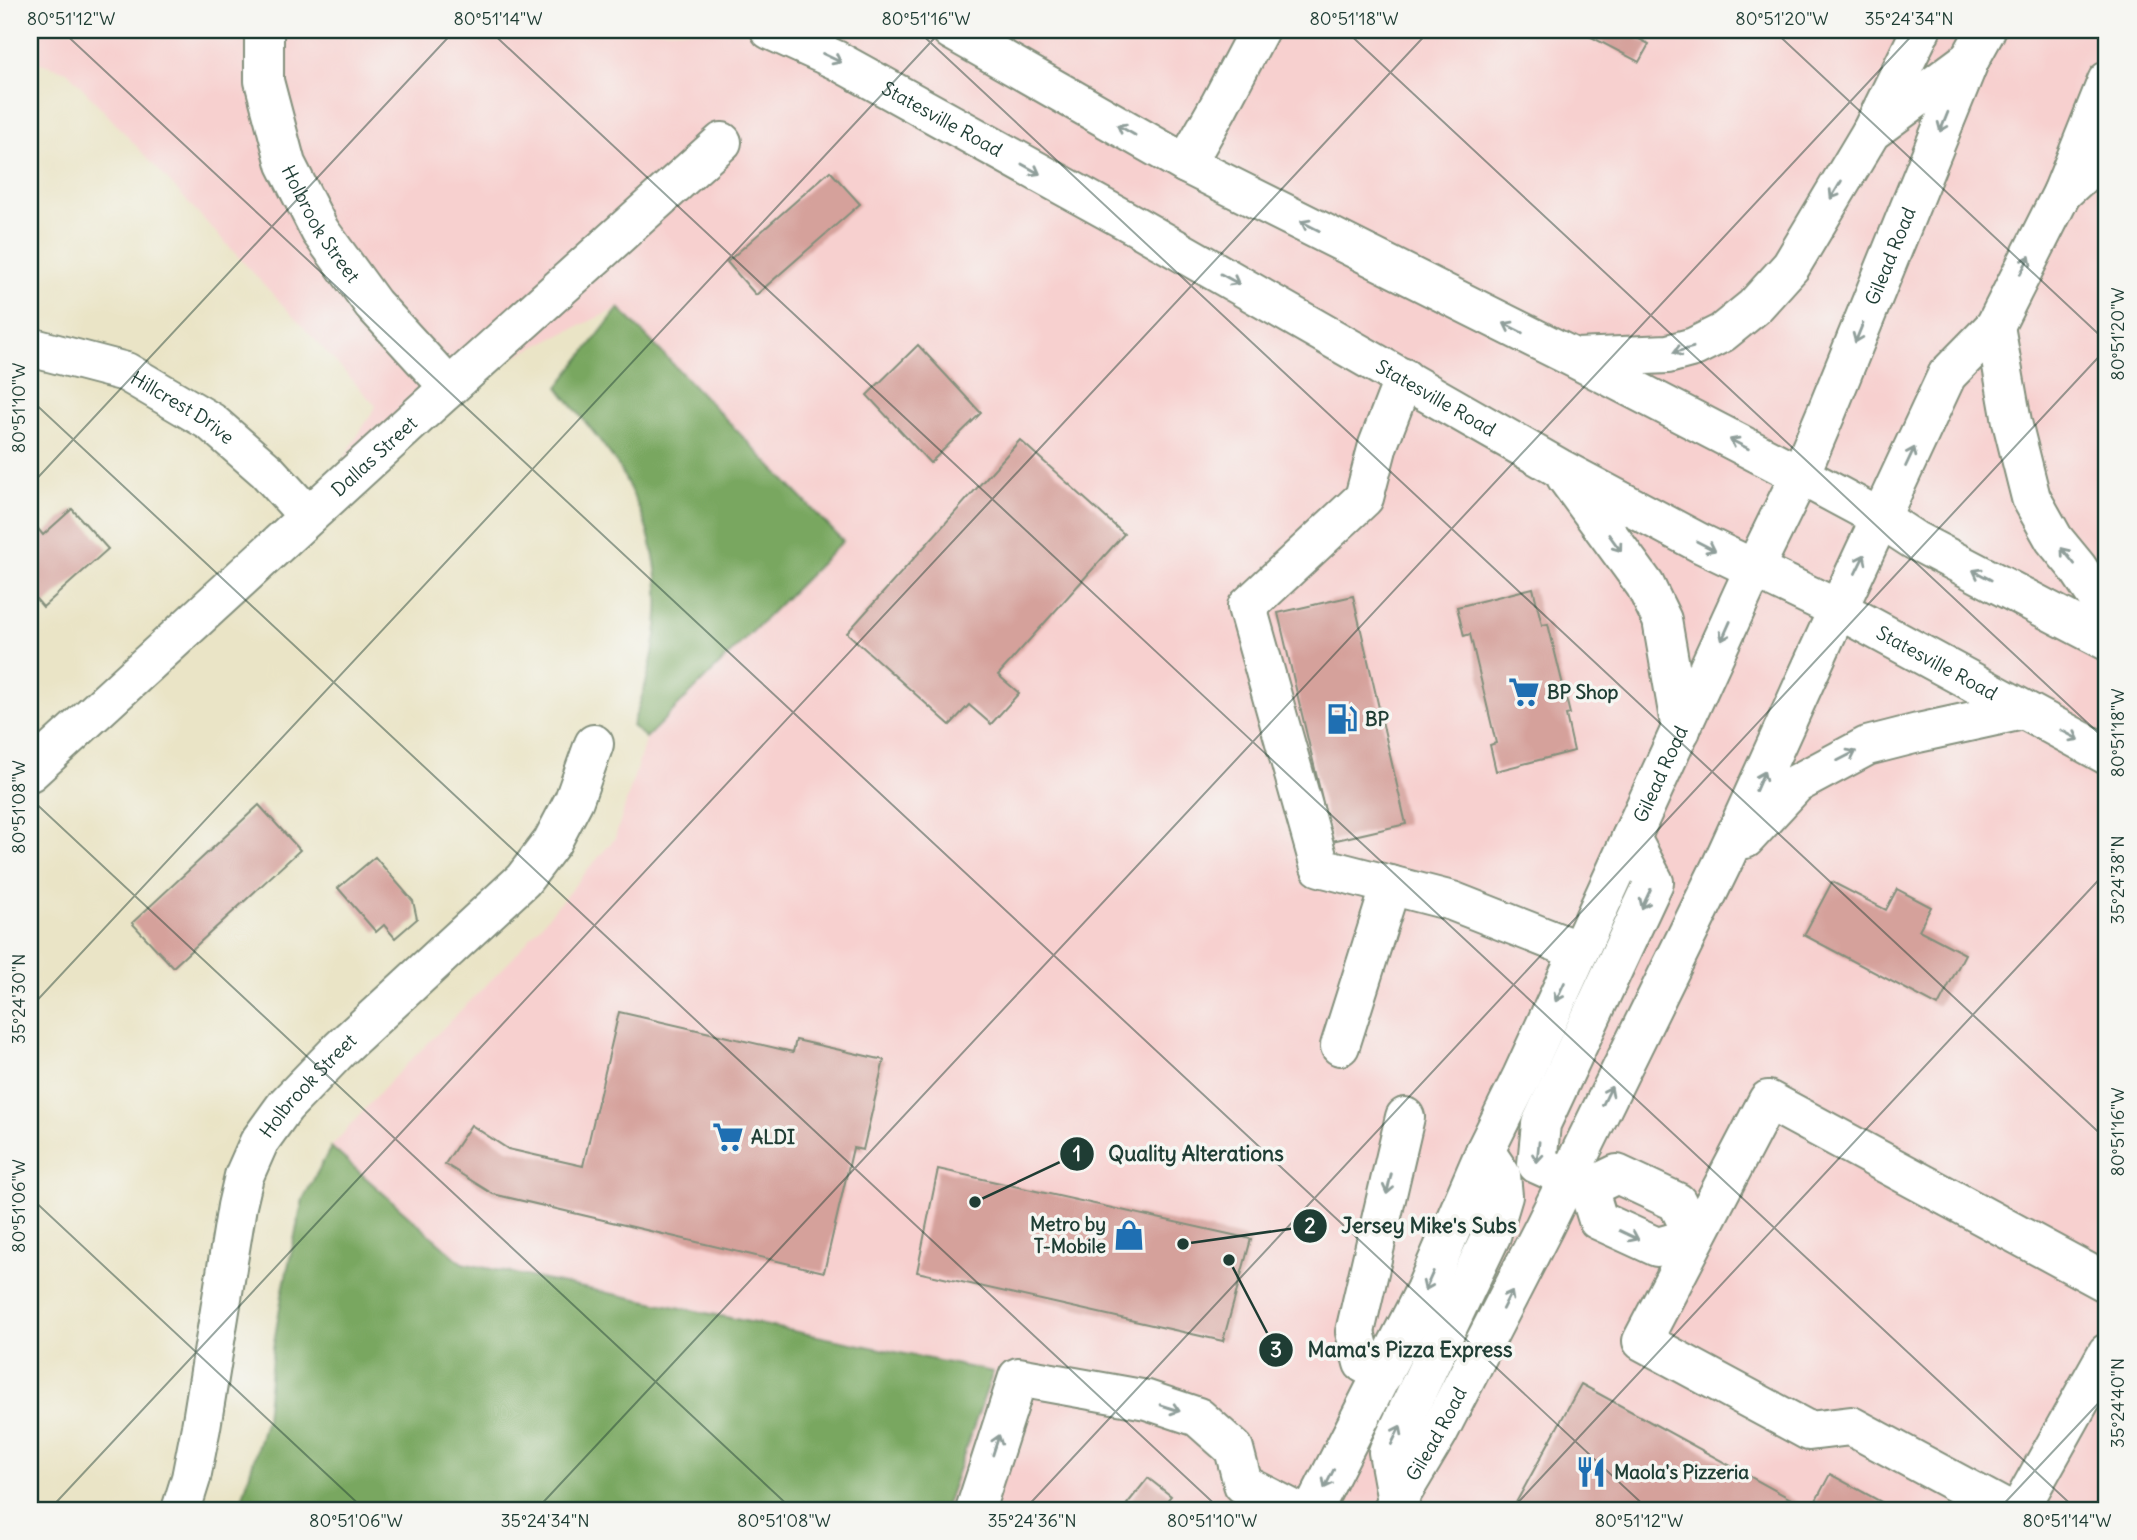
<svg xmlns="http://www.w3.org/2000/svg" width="2137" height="1540" font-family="Delius,sans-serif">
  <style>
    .built { fill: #f7d0cf }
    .forest { fill: #79a761; stroke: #4c724a; stroke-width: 2 }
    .building { fill: #d5a19b }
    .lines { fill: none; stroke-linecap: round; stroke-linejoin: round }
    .minor-casing { stroke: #84907d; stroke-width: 42 }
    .major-casing { stroke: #84907d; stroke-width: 42 }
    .highway-casing { stroke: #84907d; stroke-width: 42 }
    .minor { stroke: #fff; stroke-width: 38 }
    .major { stroke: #fff; stroke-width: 38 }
    .highway { stroke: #fff; stroke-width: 38 }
    .oneway { stroke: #8f9e9a }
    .ticks { fill: none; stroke: #1f3d34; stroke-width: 2; stroke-opacity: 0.45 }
    .labels { text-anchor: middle; stroke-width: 7; stroke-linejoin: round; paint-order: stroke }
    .street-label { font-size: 19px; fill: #1f3d34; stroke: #f6f6f2 }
    .poi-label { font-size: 19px; font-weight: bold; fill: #1f3d34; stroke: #f6f6f2; text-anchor: start }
    .leader { fill: none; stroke: #1f3d34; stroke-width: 2.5 }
    .callout-dot { fill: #1f3d34; stroke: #f6f6f2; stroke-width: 2.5 }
    .mark-label { font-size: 21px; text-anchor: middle; font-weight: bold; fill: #fff }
    .callout-label { font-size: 21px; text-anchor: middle; font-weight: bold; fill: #1f3d34; stroke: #f6f6f2; stroke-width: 7; stroke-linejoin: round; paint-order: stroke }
    .neatline { fill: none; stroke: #1f3d34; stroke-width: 2.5 }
    .ticks-label { font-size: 18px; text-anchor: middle; fill: #1f3d34 }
  </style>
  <rect width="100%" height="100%" fill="#f6f6f2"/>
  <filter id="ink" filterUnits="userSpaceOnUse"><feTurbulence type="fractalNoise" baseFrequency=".0143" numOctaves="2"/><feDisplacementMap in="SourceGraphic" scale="14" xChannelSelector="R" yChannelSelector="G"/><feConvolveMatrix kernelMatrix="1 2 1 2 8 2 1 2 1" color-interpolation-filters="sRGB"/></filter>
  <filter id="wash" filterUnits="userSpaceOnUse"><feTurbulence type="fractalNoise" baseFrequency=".00686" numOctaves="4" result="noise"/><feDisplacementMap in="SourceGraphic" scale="28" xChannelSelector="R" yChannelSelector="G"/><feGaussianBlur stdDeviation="1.57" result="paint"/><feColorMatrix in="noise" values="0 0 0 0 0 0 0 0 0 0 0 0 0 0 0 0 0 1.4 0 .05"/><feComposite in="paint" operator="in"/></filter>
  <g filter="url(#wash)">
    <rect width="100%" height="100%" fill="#eae4c6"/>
    <path class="built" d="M30 30H2107V1510H944L993 1372 462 1263 331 1147 389 1082 512 959 615 838 646 738 843 541 618 308 449 387 308 516 376 406 67 71 30 60Z"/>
    <path class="forest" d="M619 308 843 541 646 738 632 726C661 647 672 577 634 497 628 486 624 474 617 464 599 437 577 413 558 387Z
      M331 1147 462 1263 993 1372 944 1510H239L266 1418 273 1348 283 1290 303 1199Z"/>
    <g id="blocks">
      <path class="building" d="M1578 30H1641L1637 38 1649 44 1639 62Z
        M830 171 860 204 756 295 727 262Z
        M918 345 981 413 930 463 867 395Z
        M1020 440 1124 534 998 675 1019 693 991 724 969 705 950 725 847 633Z
        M72 509 108 549 43 607 30 592V519L43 535Z
        M1533 588 1542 625 1548 624 1570 714 1566 715 1574 751 1496 771 1490 745 1496 743 1470 634 1464 636 1457 607Z
        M1353 596 1406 824 1332 841 1278 613Z
        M259 805 300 850 173 967 132 923Z
        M375 857 413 901 417 919 395 938 384 925 376 932 338 888Z
        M1832 882 1886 910 1897 889 1931 907 1919 930 1965 954 1938 1006 1804 935Z
        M619 1012 793 1052 796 1040 884 1060 863 1150 853 1148 824 1272 493 1194 445 1164 471 1125 508 1149 583 1166Z
        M938 1169 1251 1239 1223 1341 917 1272Z
        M1581 1384 1811 1510 1830 1474 1896 1510H1512Z
        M1148 1478 1171 1496 1159 1510H1135L1127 1504Z"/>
    </g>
  </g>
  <g filter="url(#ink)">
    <use href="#blocks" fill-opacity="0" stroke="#84907d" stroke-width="2"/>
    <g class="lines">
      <defs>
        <g id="minor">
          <path id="s1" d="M264 30V81L286 164 320 231 373 304 449 387"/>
          <path d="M1186 164 1219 106 1259 30"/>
          <path id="s2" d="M30 347 126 372 211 422 267 471 308 516"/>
          <path d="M1404 378 1378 445 1364 498 1247 607 1320 867 1452 901 1579 951"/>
          <path id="s3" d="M30 772 421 413 722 142"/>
          <path d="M1340 1046 1391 885"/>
          <path d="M1568 1178 1588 1188 1598 1220 1657 1247 1694 1237"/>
          <path d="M1588 1188 1617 1174 1677 1202 1694 1237"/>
          <path d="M1383 1374 1363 1363 1355 1332 1405 1117"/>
          <path id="s4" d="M181 1510 191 1478 201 1427 237 1206 244 1176 259 1142 285 1106 340 1049 523 880 552 842 574 800 594 744"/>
          <path d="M975 1510 1018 1377 1147 1400 1198 1417 1234 1449 1243 1484 1294 1510"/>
          <path d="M2007 1510 1851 1426 1809 1431 1642 1341 1768 1100 2107 1283"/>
          <path d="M2019 1510 2107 1353"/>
        </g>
        <g id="major">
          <path id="s5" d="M770 30 836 60 1136 226 1559 468 1700 543 1838 609 2107 755"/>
          <path d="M951 30 1186 164 1574 358 1800 475 1882 519 1914 540 2107 641"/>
          <path d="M1995 326 2012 422 2031 498 2054 539 2077 567 2107 612"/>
          <path d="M1576 358 1668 354 1694 347 1722 333 1754 307 1791 266 1871 132 1970 59"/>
          <path d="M1566 477 1645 585 1662 620 1681 730"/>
          <path d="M1745 839 1796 784 1867 746 1918 733 2023 710"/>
          <path d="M1568 1178 1537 1164 1541 1124 1654 882 1631 838"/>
          <path d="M1397 1501 1388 1452 1491 1236 1503 1196 1501 1175 1485 1151"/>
          <path id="s6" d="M1313 1510 1425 1290 1485 1151 1522 1076 1754 569 1800 475 1827 411 1970 59 1986 30"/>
          <path id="s7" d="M1392 1510 1438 1433 1544 1227 1722 864 1838 609 1947 375 1995 326 2062 193 2107 81"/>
        </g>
        <path id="highway" d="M1871 132 1921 30
          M2062 193 2107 152"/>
      </defs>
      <use href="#minor" class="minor-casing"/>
      <use href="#major" class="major-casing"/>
      <use href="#highway" class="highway-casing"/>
      <use href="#minor" class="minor"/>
      <use href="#major" class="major"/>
      <use href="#highway" class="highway"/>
    </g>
    <defs><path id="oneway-shaft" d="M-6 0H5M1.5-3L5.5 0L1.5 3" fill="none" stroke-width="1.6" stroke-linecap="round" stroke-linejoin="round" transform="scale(1.75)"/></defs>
    <g class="oneway">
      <use href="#oneway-shaft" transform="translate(832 58) rotate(26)"/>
      <use href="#oneway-shaft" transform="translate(1944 122) rotate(112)"/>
      <use href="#oneway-shaft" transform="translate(1126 130) rotate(-150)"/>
      <use href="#oneway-shaft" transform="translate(1031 169) rotate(29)"/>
      <use href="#oneway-shaft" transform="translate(1836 190) rotate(121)"/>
      <use href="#oneway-shaft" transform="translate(1310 226) rotate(-153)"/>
      <use href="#oneway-shaft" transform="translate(2025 265) rotate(-63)"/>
      <use href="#oneway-shaft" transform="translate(1230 279) rotate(29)"/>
      <use href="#oneway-shaft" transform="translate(1513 328) rotate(-153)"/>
      <use href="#oneway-shaft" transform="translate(1859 333) rotate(112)"/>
      <use href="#oneway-shaft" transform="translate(1683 350) rotate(165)"/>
      <use href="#oneway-shaft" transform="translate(1739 444) rotate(-153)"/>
      <use href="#oneway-shaft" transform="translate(1910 457) rotate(-65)"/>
      <use href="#oneway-shaft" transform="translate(1615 543) rotate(54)"/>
      <use href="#oneway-shaft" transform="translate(1706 546) rotate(27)"/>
      <use href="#oneway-shaft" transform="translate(2068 556) rotate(-129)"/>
      <use href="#oneway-shaft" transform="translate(1860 564) rotate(-64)"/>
      <use href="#oneway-shaft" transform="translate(1982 575) rotate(-152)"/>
      <use href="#oneway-shaft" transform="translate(1726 631) rotate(114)"/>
      <use href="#oneway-shaft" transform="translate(2070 735) rotate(28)"/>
      <use href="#oneway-shaft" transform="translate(1847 756) rotate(-27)"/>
      <use href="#oneway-shaft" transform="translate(1760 781) rotate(-66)"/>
      <use href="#oneway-shaft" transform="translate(1646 899) rotate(115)"/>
      <use href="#oneway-shaft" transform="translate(1560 992) rotate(115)"/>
      <use href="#oneway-shaft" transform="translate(1607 1096) rotate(-64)"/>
      <use href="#oneway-shaft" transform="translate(1538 1152) rotate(96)"/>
      <use href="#oneway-shaft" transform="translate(1389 1184) rotate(103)"/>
      <use href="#oneway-shaft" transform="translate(1629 1235) rotate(25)"/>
      <use href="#oneway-shaft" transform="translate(1429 1281) rotate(114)"/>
      <use href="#oneway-shaft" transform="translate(1507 1300) rotate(-63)"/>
      <use href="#oneway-shaft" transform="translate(1170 1408) rotate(18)"/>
      <use href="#oneway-shaft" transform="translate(1396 1435) rotate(-64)"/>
      <use href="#oneway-shaft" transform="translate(996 1445) rotate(-72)"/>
      <use href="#oneway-shaft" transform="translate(1329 1479) rotate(117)"/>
    </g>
  </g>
  <path class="ticks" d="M61 30 1649 1510M489 30 2077 1510M917 30 2107 1140M1345 30 2107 741M1773 30 2107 342M30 399 1221 1510M30 486 455 30M30 798 793 1510M30 1008 942 30M30 1197 365 1510M49 1510 1430 30M536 1510 1917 30M1024 1510 2107 348M1511 1510 2107 871M1998 1510 2107 1394"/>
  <defs>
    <symbol id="supermarket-bare" viewBox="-9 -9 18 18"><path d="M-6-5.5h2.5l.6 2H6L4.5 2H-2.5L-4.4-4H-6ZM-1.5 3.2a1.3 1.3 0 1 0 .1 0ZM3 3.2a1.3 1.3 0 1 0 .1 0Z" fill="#1f6fb2" stroke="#f6f6f2" stroke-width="2.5" paint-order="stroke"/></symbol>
    <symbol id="fuel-bare" viewBox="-9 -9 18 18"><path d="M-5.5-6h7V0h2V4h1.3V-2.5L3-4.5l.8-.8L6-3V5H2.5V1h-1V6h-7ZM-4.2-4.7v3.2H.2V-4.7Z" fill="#1f6fb2" stroke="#f6f6f2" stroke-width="2.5" paint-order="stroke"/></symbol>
    <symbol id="shop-bare" viewBox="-9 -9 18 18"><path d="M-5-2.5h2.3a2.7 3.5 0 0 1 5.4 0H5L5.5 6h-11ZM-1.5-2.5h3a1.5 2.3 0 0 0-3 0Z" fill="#1f6fb2" stroke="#f6f6f2" stroke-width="2.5" paint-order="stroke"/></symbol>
    <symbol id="restaurant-bare" viewBox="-9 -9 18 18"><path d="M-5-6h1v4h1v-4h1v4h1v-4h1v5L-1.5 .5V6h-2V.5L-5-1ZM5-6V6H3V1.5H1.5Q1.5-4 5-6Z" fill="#1f6fb2" stroke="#f6f6f2" stroke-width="2.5" paint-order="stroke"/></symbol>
  </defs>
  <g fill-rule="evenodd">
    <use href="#supermarket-bare" x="1502" y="670" width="44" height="44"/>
    <use href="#fuel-bare" x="1320" y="697" width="44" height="44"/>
    <use href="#supermarket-bare" x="706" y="1115" width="44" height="44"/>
    <use href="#shop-bare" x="1107" y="1213" width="44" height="44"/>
    <use href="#restaurant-bare" x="1569" y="1450" width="44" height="44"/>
  </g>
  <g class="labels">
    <g class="street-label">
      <text dy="7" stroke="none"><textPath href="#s5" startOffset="194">Statesville Road</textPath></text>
      <text dy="7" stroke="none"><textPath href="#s1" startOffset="206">Holbrook Street</textPath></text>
      <text dy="7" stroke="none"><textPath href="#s6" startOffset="1381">Gilead Road</textPath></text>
      <text dy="7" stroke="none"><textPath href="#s5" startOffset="761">Statesville Road</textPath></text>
      <text dy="7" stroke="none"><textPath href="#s2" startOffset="166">Hillcrest Drive</textPath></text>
      <text dy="7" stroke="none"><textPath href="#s3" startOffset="467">Dallas Street</textPath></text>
      <text dy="7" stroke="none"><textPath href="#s5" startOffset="1328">Statesville Road</textPath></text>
      <text dy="7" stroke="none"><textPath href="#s6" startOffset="814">Gilead Road</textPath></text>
      <text dy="7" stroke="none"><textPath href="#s4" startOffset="452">Holbrook Street</textPath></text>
      <text dy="7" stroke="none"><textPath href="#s7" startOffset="88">Gilead Road</textPath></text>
    </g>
    <g class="poi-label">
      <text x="1547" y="699">BP Shop</text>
      <text x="1365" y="726">BP</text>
      <text x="751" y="1144">ALDI</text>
      <text x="1106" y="1231" text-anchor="end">Metro by<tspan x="1106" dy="22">T-Mobile</tspan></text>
      <text x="1614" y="1479">Maola's Pizzeria</text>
    </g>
  </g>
  <path class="leader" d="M975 1202L1077 1154M1183 1244L1310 1226M1229 1260L1276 1350"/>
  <g class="callout-dot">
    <circle cx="975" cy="1202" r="7"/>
    <circle cx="1183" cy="1244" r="7"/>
    <circle cx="1229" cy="1260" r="7"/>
    <circle cx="1077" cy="1154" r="18"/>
    <circle cx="1310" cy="1226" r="18"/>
    <circle cx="1276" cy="1350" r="18"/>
  </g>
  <g class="mark-label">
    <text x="1077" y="1161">1</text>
    <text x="1310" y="1233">2</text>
    <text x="1276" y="1357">3</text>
  </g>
  <g class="callout-label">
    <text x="1196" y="1161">Quality Alterations</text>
    <text x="1429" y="1233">Jersey Mike's Subs</text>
    <text x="1410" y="1357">Mama's Pizza Express</text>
  </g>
  <rect width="2137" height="1540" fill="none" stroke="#f6f6f2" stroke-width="77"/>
  <rect x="38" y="38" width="2060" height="1464" class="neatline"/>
  <g class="ticks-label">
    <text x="71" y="25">80°51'12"W</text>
    <text x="498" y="25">80°51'14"W</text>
    <text x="926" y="25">80°51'16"W</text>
    <text x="1354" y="25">80°51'18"W</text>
    <text x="1782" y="25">80°51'20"W</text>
    <text x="1909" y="25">35°24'34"N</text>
    <text transform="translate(2118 334) rotate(-90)" y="6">80°51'20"W</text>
    <text transform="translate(19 408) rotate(-90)" y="6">80°51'10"W</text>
    <text transform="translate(2118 733) rotate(-90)" y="6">80°51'18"W</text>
    <text transform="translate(19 807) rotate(-90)" y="6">80°51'08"W</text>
    <text transform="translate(2118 880) rotate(-90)" y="6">35°24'38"N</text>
    <text transform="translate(19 999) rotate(-90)" y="6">35°24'30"N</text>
    <text transform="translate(2118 1132) rotate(-90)" y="6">80°51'16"W</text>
    <text transform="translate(19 1206) rotate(-90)" y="6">80°51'06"W</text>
    <text transform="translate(2118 1403) rotate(-90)" y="6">35°24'40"N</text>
    <text x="356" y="1527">80°51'06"W</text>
    <text x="545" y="1527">35°24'34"N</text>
    <text x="784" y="1527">80°51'08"W</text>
    <text x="1032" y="1527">35°24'36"N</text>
    <text x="1212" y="1527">80°51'10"W</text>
    <text x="1639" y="1527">80°51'12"W</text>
    <text x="2067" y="1527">80°51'14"W</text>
  </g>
</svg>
